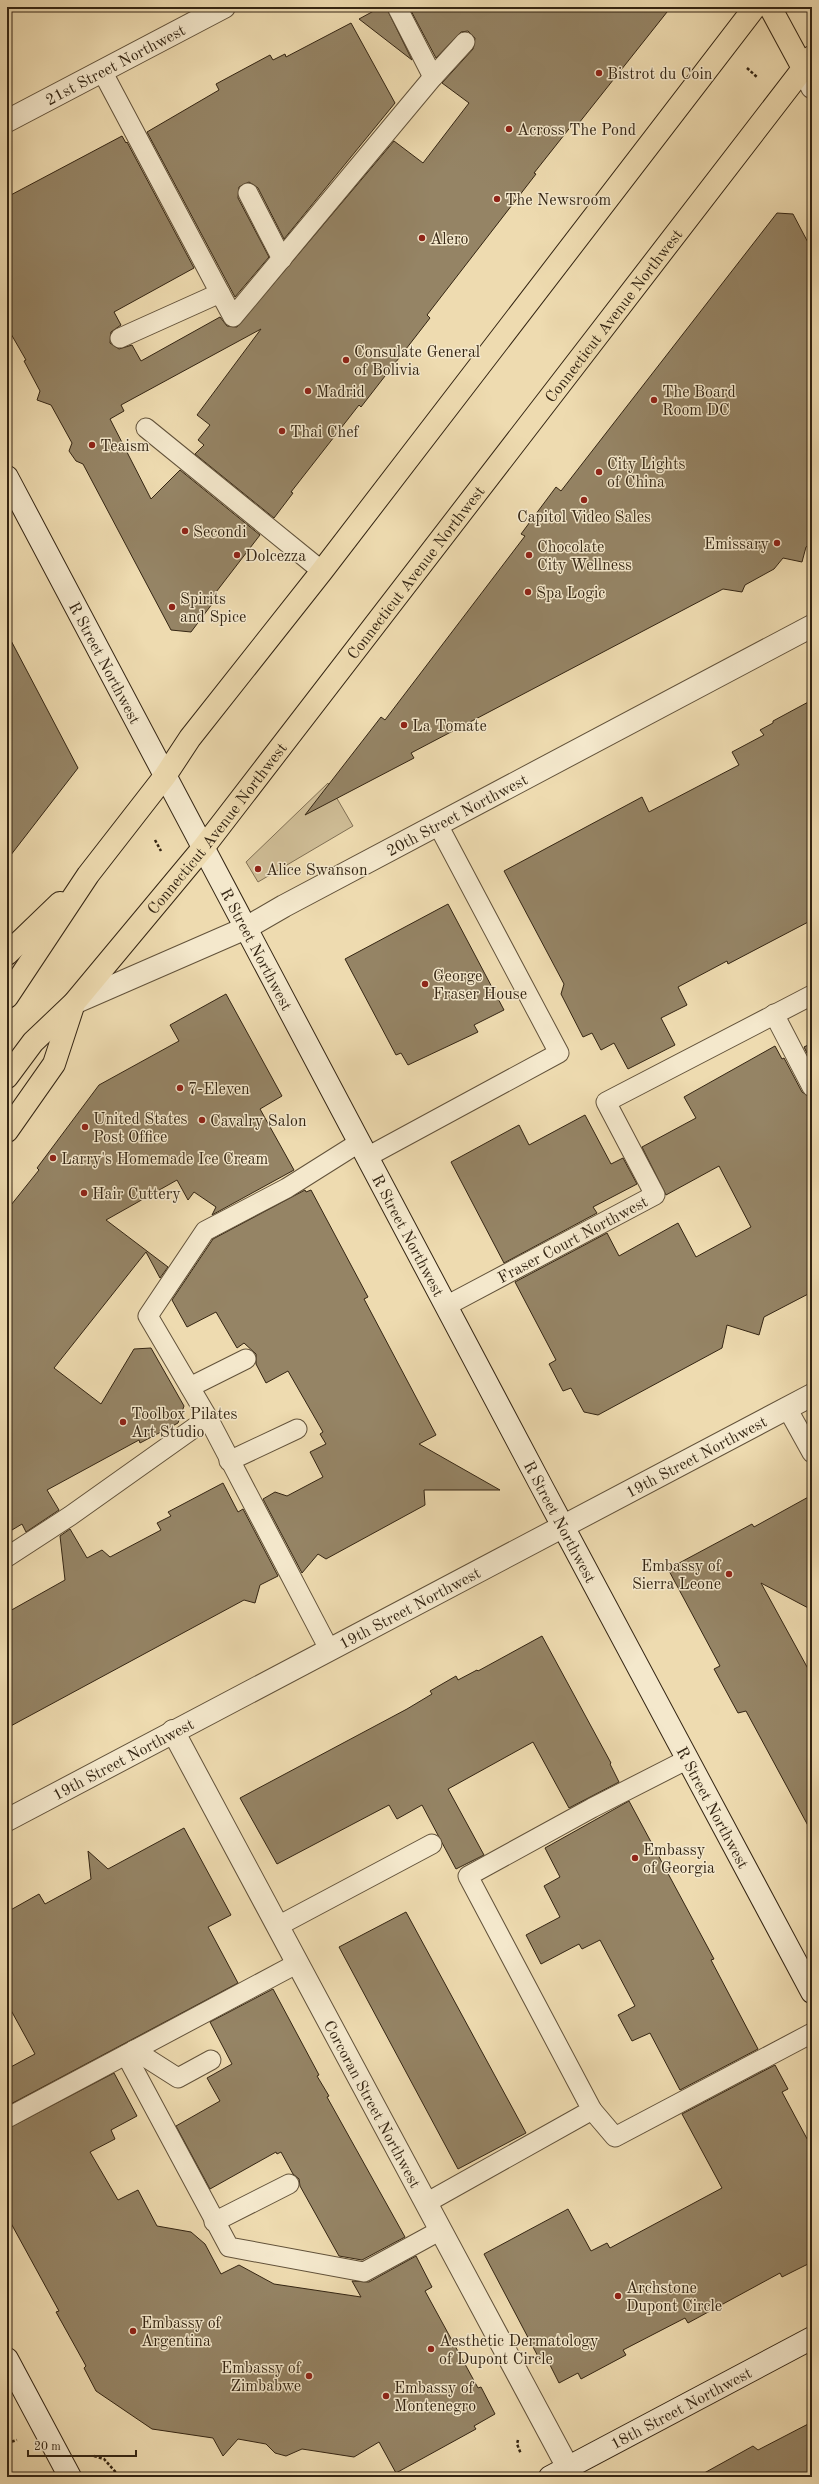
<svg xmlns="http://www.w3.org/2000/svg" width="819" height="2484" font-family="'Old Standard TT',serif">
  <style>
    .green { fill: #cebc95; stroke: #817054 }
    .building { fill: #958465; stroke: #342513 }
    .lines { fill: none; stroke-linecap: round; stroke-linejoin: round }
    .service-casing { stroke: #62523a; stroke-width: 21 }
    .minor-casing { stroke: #62523a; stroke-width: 24 }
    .tertiary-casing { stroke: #62523a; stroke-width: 24 }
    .secondary-casing { stroke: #342513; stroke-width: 24 }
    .primary-casing { stroke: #342513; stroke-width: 24 }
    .path { stroke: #342513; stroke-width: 2.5; stroke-dasharray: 3 2; stroke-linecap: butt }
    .service { stroke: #f4e8cc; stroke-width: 19 }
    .minor { stroke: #f4e8cc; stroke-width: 22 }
    .tertiary { stroke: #f4e8cc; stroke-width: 22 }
    .secondary { stroke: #f4e8cc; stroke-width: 22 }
    .primary { stroke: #eedbb0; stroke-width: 22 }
    .poi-dot { fill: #8f2418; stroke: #f4e8cc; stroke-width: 1.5 }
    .labels { text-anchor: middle; stroke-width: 3; stroke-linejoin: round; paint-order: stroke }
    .street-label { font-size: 16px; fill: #342513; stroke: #f4e8cc }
    .poi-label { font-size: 16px; fill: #342513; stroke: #f4e8cc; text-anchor: start }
  </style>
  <rect width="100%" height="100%" fill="#eedbb0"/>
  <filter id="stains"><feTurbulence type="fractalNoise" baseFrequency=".005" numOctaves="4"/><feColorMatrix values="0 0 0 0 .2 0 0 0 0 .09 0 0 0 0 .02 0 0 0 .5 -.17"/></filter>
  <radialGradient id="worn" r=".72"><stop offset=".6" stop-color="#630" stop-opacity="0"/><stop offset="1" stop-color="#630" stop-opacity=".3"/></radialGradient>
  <path class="green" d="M328 783 353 826 258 882 246 862Z"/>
  <path class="building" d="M381 7H386L412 60 359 19Z
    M409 7H671L575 128 572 125 534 173 536 174 427 315 430 318 361 407 359 405 291 492 293 493 274 518 195 454 204 445 198 440 210 425 197 415 261 329 121 405 124 411 110 419 151 499 180 470 260 535 213 596 215 600 191 632 171 630 83 464 76 461 69 451 72 443 51 405 37 400 40 391 24 361 26 360 7 327V197L122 136 126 143 127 142 194 268 114 312 121 325 111 332 110 343 119 349 132 345 141 361 220 317 227 326 237 327 394 141 423 163 469 103 442 83 473 49 475 38 468 31 461 32 436 58Z
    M351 23 395 103 284 239 258 188 249 182 239 187 238 198 269 257 235 297 147 132 219 90 216 84 270 55 273 60 285 54 286 57Z
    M777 213 793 214 812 250V543L806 547 802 562 783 558 774 569 745 585 742 592 723 589 411 753 414 758 305 815 381 717 385 720 525 536 521 534 556 487 561 491Z
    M7 633 78 768 7 860Z
    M812 700V920L728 964 727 961 678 987 687 1005 661 1018 675 1045 628 1069 614 1043 601 1050 592 1033 583 1037 561 994 564 984 504 871 642 797 649 812 739 765 732 752 764 735 760 730 773 723V721Z
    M448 904 504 1010 474 1025 478 1032 408 1065 401 1053 396 1055 345 959Z
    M226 994 282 1096 260 1109 294 1170 212 1215 216 1207 194 1192 188 1200 177 1180 106 1220 168 1267 160 1278 146 1252 54 1368 101 1404 134 1349 151 1348 184 1406 178 1423 140 1443 139 1440 47 1490 59 1510 26 1532 22 1524 7 1533V1210L39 1170 37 1168 99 1085 179 1041 170 1025Z
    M812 1043V1063L804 1047Z
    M775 1046 782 1059 784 1058 802 1092 812 1098V1292L764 1317 759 1335 727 1325 722 1348 598 1415 584 1412 571 1388 563 1391 549 1364 556 1360 515 1282 607 1233 619 1256 678 1223 696 1257 751 1227 719 1166 666 1195 642 1147 696 1118 684 1097Z
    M585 1115 611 1164 623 1158 637 1184 593 1207 597 1213 504 1263 451 1162 519 1125 529 1145Z
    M305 1190 306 1192 311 1190 368 1297 364 1299 436 1435 419 1444 500 1490H424L425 1505 326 1559 318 1554 302 1573 263 1499 275 1492 287 1496 323 1477 310 1452 326 1444 320 1434 323 1432 288 1371 266 1383 256 1364V1354L244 1343 237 1348 216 1312 187 1327 172 1300 213 1239Z
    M223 1483 238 1512 243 1509 278 1576 260 1585 255 1603 244 1600 7 1728 8 1612 65 1580 60 1536 70 1529 87 1558 102 1550 110 1557 161 1530 157 1523 171 1516 168 1512Z
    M812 1495V1610L761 1583 812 1676V1833L746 1711 738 1713 714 1669 720 1666 668 1569 752 1524 754 1527Z
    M542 1636 611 1763 610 1764 619 1782 569 1808 533 1742 448 1789 484 1855 456 1869 422 1805 397 1819 389 1805 277 1864 240 1798 407 1709 432 1694 430 1691 456 1676 458 1680 477 1670 478 1671Z
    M629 1801 714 1959 711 1960 758 2049 680 2090 650 2033 632 2041 618 2015 635 2006 600 1940 582 1949 579 1944 541 1964 526 1935 560 1917 544 1886 560 1877 545 1848Z
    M184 1828 231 1915 208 1927 238 1983 7 2106V2069L35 2054 7 2003V1912L39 1894 45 1904 91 1879 88 1851 108 1869Z
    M406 1912 526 2133 458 2169 339 1947Z
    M273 1989 319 2075 317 2076 329 2096 327 2097 405 2237 362 2260 339 2256 300 2186 299 2179 293 2174 281 2152 277 2154 276 2152 210 2189 176 2126 220 2101 207 2078 232 2064 210 2022Z
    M775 2065 788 2089 782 2092 812 2148V2262L782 2277 780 2273 688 2323 685 2318 623 2350 626 2355 581 2379 578 2373 559 2383 548 2361 542 2364 484 2254 568 2209 591 2251 607 2243 610 2248 722 2188 682 2114Z
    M114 2073 137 2116 111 2130 115 2139 90 2152 118 2200 138 2190 157 2226 191 2232 205 2244 221 2274 239 2265 274 2284 361 2297 352 2281 369 2282 416 2256 432 2287 425 2291 478 2388 481 2387 495 2414 474 2426 476 2429 396 2473 379 2442 354 2457 302 2449 286 2456 275 2453 266 2444 238 2439 223 2456 213 2438 152 2429 96 2391 84 2368 86 2366 56 2312 59 2311 7 2216V2129Z
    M812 2422V2477H697L753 2446 758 2450Z"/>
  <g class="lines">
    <defs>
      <g id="service">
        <path d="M397 7 433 77"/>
        <path d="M102 71 220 293 120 338"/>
        <path d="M248 193 282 259"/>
        <path d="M220 293 233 317 433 77 465 42"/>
        <path d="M146 428 322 571"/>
        <path d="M774 1014 812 1087"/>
        <path d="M367 1157 559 1053 438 825"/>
        <path id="s1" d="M446 1306 655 1195 606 1102 812 995"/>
        <path d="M190 1387 246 1359"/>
        <path d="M787 1408 812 1453"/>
        <path d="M208 1418 329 1649"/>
        <path d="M229 1461 297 1429"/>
        <path d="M7 1557 70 1516 208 1418 148 1316 205 1231 287 1188 360 1142"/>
        <path d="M278 1926 432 1844"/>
        <path d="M134 2050 178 2078 211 2060"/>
        <path d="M126 2055 229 2247 364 2272 441 2230"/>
        <path d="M592 2110 615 2137 812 2033"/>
        <path d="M7 2118 298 1963"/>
        <path d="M426 2203 592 2110 468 1876 592 1808 688 1759"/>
        <path d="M214 2222 289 2184"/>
      </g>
      <g id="minor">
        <path d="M803 68 812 87"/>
        <path id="s2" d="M74 1003 246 928 284 906 812 626"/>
        <path id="s3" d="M173 1731 573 2477"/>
        <path id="s4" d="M7 1820 812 1395"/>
      </g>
      <g id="tertiary">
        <path id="s5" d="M7 121 224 7"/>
      </g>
      <g id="secondary">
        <path id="s6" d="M7 477 543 1489 812 1992"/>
        <path d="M7 2359 70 2477"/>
        <path id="s7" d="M550 2477 812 2338"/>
      </g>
      <g id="primary">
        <path d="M770 7 803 68"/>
        <path d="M7 954 60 903"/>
        <path d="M7 997 88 875 165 776 190 738 322 571 755 7"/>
        <path id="s8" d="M7 1077 33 1042 74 1003 203 848 812 57"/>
        <path d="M7 1131 54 1064 73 1006"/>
      </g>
    </defs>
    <use href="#service" class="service-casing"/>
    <use href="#minor" class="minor-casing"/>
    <use href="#tertiary" class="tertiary-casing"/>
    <use href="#secondary" class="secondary-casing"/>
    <use href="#primary" class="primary-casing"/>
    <path class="path" d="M747 68 758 78
      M155 840 161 851
      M518 2440 517 2444 521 2454
      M7 2443 17 2440
      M94 2456 104 2459 119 2476"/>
    <use href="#service" class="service"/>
    <use href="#minor" class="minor"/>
    <use href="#tertiary" class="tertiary"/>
    <use href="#secondary" class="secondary"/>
    <use href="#primary" class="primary"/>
  </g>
  <g class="poi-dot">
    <circle cx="599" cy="73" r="4"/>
    <circle cx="509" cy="129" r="4"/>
    <circle cx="497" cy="199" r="4"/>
    <circle cx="422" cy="238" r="4"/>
    <circle cx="346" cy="360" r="4"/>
    <circle cx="308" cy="391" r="4"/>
    <circle cx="654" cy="400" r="4"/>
    <circle cx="282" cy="431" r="4"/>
    <circle cx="92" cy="445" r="4"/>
    <circle cx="599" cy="472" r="4"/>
    <circle cx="584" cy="500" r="4"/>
    <circle cx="185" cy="531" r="4"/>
    <circle cx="777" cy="543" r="4"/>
    <circle cx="237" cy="555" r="4"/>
    <circle cx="529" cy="555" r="4"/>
    <circle cx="528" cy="592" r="4"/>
    <circle cx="172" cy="607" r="4"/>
    <circle cx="404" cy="725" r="4"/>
    <circle cx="258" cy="869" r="4"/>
    <circle cx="425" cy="984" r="4"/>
    <circle cx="180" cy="1088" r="4"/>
    <circle cx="202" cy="1120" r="4"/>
    <circle cx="85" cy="1127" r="4"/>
    <circle cx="53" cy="1158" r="4"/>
    <circle cx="84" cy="1193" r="4"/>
    <circle cx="123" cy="1422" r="4"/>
    <circle cx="729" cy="1574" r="4"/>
    <circle cx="635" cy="1858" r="4"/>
    <circle cx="618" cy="2296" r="4"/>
    <circle cx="133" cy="2331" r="4"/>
    <circle cx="431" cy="2349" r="4"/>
    <circle cx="309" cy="2376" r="4"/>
    <circle cx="386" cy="2396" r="4"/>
  </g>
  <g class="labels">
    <g class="street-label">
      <text dy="6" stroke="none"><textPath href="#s5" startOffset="122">21st Street Northwest</textPath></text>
      <text dy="6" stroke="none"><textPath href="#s8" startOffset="974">Connecticut Avenue Northwest</textPath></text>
      <text dy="6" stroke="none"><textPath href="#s8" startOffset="650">Connecticut Avenue Northwest</textPath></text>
      <text dy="6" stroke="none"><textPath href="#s6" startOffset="210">R Street Northwest</textPath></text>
      <text dy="6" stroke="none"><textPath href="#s2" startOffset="427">20th Street Northwest</textPath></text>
      <text dy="6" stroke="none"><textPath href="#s8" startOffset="326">Connecticut Avenue Northwest</textPath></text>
      <text dy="6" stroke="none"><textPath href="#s6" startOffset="534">R Street Northwest</textPath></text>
      <text dy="6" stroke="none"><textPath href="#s6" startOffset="858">R Street Northwest</textPath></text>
      <text dy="6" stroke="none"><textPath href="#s1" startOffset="143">Fraser Court Northwest</textPath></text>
      <text dy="6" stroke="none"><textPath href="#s4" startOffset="779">19th Street Northwest</textPath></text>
      <text dy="6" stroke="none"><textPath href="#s6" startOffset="1182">R Street Northwest</textPath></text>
      <text dy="6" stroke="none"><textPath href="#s4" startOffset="455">19th Street Northwest</textPath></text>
      <text dy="6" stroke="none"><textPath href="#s4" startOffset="131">19th Street Northwest</textPath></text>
      <text dy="6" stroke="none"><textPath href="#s6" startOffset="1506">R Street Northwest</textPath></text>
      <text dy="6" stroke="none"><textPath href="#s3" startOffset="423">Corcoran Street Northwest</textPath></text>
      <text dy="6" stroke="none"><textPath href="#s7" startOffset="148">18th Street Northwest</textPath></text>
    </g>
    <g class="poi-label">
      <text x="607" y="79">Bistrot du Coin</text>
      <text x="517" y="135">Across The Pond</text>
      <text x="505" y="205">The Newsroom</text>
      <text x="430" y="244">Alero</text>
      <text x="354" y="357">Consulate General<tspan x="354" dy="18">of Bolivia</tspan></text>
      <text x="316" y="397">Madrid</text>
      <text x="662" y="397">The Board<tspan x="662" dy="18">Room DC</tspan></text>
      <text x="290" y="437">Thai Chef</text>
      <text x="100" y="451">Teaism</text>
      <text x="607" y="469">City Lights<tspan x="607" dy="18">of China</tspan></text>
      <text x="584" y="522" text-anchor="middle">Capitol Video Sales</text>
      <text x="193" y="537">Secondi</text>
      <text x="769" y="549" text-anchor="end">Emissary</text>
      <text x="537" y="552">Chocolate<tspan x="537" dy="18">City Wellness</tspan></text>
      <text x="245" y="561">Dolcezza</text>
      <text x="536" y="598">Spa Logic</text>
      <text x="180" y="604">Spirits<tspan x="180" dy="18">and Spice</tspan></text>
      <text x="412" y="731">La Tomate</text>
      <text x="266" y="875">Alice Swanson</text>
      <text x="433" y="981">George<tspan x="433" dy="18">Fraser House</tspan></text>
      <text x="188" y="1094">7-Eleven</text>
      <text x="93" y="1124">United States<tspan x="93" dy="18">Post Office</tspan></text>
      <text x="210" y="1126">Cavalry Salon</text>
      <text x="61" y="1164">Larry's Homemade Ice Cream</text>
      <text x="92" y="1199">Hair Cuttery</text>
      <text x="131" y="1419">Toolbox Pilates<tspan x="131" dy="18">Art Studio</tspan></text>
      <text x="721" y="1571" text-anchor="end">Embassy of<tspan x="721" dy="18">Sierra Leone</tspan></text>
      <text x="643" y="1855">Embassy<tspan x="643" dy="18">of Georgia</tspan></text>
      <text x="626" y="2293">Archstone<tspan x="626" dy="18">Dupont Circle</tspan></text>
      <text x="141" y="2328">Embassy of<tspan x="141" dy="18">Argentina</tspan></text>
      <text x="439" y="2346">Aesthetic Dermatology<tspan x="439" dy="18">of Dupont Circle</tspan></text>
      <text x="301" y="2373" text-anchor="end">Embassy of<tspan x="301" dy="18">Zimbabwe</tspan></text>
      <text x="394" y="2393">Embassy of<tspan x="394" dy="18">Montenegro</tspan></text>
    </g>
  </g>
  <rect width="819" height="2484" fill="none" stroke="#eedbb0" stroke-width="24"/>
  <rect x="8" y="8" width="803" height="2468" fill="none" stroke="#342513" stroke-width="2"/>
  <rect x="12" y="12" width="795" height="2460" fill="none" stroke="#342513"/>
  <path d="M28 2450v6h108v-6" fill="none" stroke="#342513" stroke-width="2"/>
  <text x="34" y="2450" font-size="12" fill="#342513" stroke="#f4e8cc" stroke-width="3" paint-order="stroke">20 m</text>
  <rect width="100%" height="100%" filter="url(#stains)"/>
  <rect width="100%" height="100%" fill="url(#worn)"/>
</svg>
